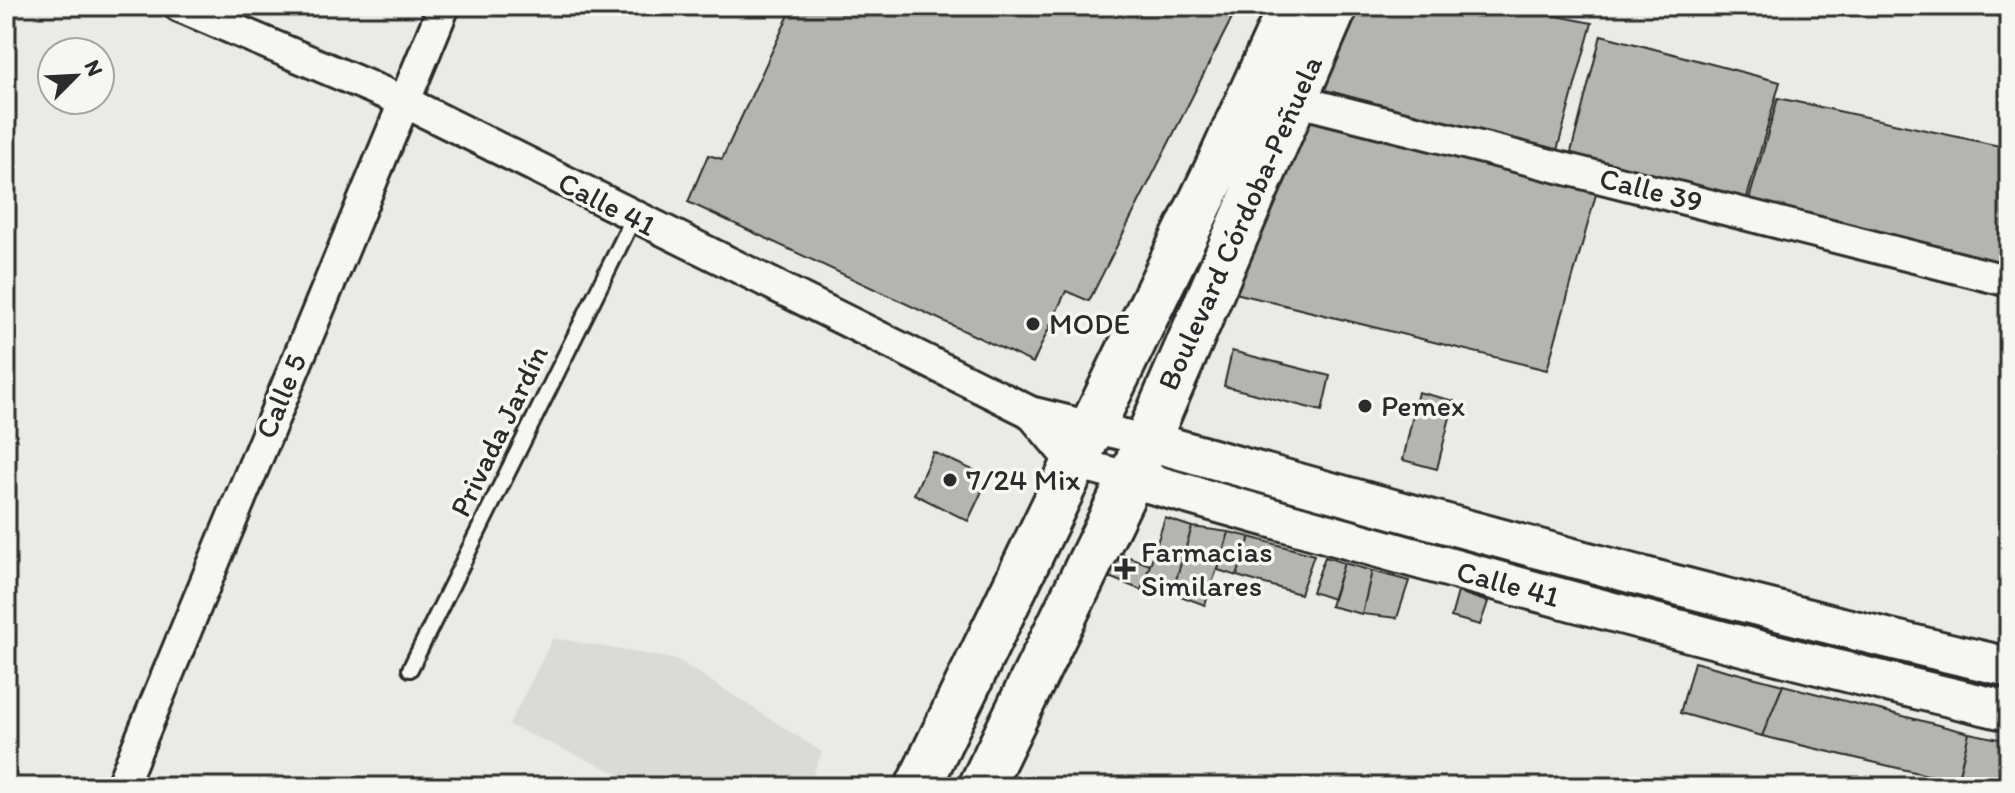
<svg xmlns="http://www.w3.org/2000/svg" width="2015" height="793" font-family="Itim,sans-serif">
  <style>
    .built { fill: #dadad6 }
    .building { fill: #b4b4b1; stroke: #2b2b2b; stroke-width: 2 }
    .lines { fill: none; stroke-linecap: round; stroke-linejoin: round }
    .service-casing { stroke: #2b2b2b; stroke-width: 20 }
    .minor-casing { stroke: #2b2b2b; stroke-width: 36 }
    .tertiary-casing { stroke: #2b2b2b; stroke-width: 44 }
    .primary-casing { stroke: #2b2b2b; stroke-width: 50 }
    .service { stroke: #f6f6f2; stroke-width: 14 }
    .minor { stroke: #f6f6f2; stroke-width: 30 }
    .tertiary { stroke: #f6f6f2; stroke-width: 38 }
    .primary { stroke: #f6f6f2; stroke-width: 44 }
    .poi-dot { fill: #2b2b2b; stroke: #f6f6f2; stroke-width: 3 }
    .labels { text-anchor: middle; stroke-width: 7; stroke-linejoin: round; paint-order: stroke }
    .street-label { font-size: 30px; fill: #2b2b2b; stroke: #f6f6f2 }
    .poi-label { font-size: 30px; fill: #2b2b2b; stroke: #f6f6f2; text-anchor: start }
  </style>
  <rect width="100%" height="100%" fill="#eaeae6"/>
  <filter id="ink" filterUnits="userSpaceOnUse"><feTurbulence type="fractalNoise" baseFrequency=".0125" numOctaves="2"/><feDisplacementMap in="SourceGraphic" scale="16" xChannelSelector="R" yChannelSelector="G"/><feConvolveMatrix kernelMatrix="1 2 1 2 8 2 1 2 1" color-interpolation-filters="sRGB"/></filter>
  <g filter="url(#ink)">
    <path class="built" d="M553 638 678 660 822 752 808 787H648L509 725Z"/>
    <path class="building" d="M793 6H1238L1089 301 1066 291 1033 363 688 202 708 155 722 159Z
      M1361 6H1507L1592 23 1556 154 1322 89Z
      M1601 35 1780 82 1746 201 1570 156Z
      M1778 98 2009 148V270L1748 203Z
      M1306 115 1597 191 1547 370 1223 290Z
      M1232 351 1330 376 1322 411 1224 386Z
      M1418 392 1454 401 1437 469 1403 460Z
      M933 452 975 471 983 489 968 521 914 494Z
      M1165 518 1192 527 1172 593 1144 584Z
      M1192 527 1229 532 1205 605 1172 593Z
      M1229 532 1250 537 1237 576 1218 570Z
      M1250 537 1314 555 1300 594 1237 576Z
      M1111 550 1150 565 1141 590 1099 573Z
      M1325 557 1344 563 1333 599 1312 592Z
      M1344 563 1372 571 1362 614 1330 606Z
      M1372 571 1409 581 1397 618 1362 614Z
      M1458 592 1488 602 1480 625 1451 617Z
      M1694 662 1783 685 1762 736 1680 713Z
      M1783 685 1969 733 1957 782 1762 736Z
      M1969 733 2009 741V787H1956Z"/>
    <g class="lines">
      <defs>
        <path id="service" d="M410 669 634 217"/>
        <path id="minor" d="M179 6 403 101 1030 412 1145 440
          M1294 100 2009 281
          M1030 412 1072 462 1131 478
          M121 787 444 6"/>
        <path id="tertiary" d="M1145 440C1432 521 1719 600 2009 667
          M1131 478C1422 561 1714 643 2009 711"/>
        <path id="primary" d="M918 787 1218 167 1291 6
          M981 787 1131 478 1335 6"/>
      </defs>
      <use href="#service" class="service-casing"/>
      <use href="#minor" class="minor-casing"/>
      <use href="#tertiary" class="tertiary-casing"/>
      <use href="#primary" class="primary-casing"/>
      <use href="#service" class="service"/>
      <use href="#minor" class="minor"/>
      <use href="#tertiary" class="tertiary"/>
      <use href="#primary" class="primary"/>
    </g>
  </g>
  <g class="poi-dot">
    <circle cx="1033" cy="324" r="8"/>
    <circle cx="1365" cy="406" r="8"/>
    <circle cx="950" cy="480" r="8"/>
    <path d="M1121 557h8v8h8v8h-8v8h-8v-8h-8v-8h8z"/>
  </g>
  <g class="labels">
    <g class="street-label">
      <text transform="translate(1651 190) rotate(14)" y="10">Calle 39</text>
      <text transform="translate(607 204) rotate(27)" y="10">Calle 41</text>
      <text transform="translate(1240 223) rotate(-66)" y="10">Boulevard Córdoba-Peñuela</text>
      <text transform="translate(281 396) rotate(-68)" y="10">Calle 5</text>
      <text transform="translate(499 431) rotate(-64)" y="10">Privada Jardín</text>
      <text transform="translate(1508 584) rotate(15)" y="10">Calle 41</text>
    </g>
    <g class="poi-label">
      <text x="1049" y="334">MODE</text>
      <text x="1381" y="416">Pemex</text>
      <text x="966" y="490">7/24 Mix</text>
      <text x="1141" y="562">Farmacias<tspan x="1141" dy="34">Similares</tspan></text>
    </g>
  </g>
  <rect width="2015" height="793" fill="none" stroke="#f6f6f2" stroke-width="32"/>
  <rect x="16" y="16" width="1983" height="761" fill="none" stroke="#2b2b2b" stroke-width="3" filter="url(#ink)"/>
  <g transform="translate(76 76) rotate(66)"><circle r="38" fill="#f6f6f2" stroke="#a5a5a2" stroke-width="2"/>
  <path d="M0-6L14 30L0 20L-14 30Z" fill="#2b2b2b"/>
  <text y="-12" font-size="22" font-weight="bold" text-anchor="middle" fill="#2b2b2b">N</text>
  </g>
</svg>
